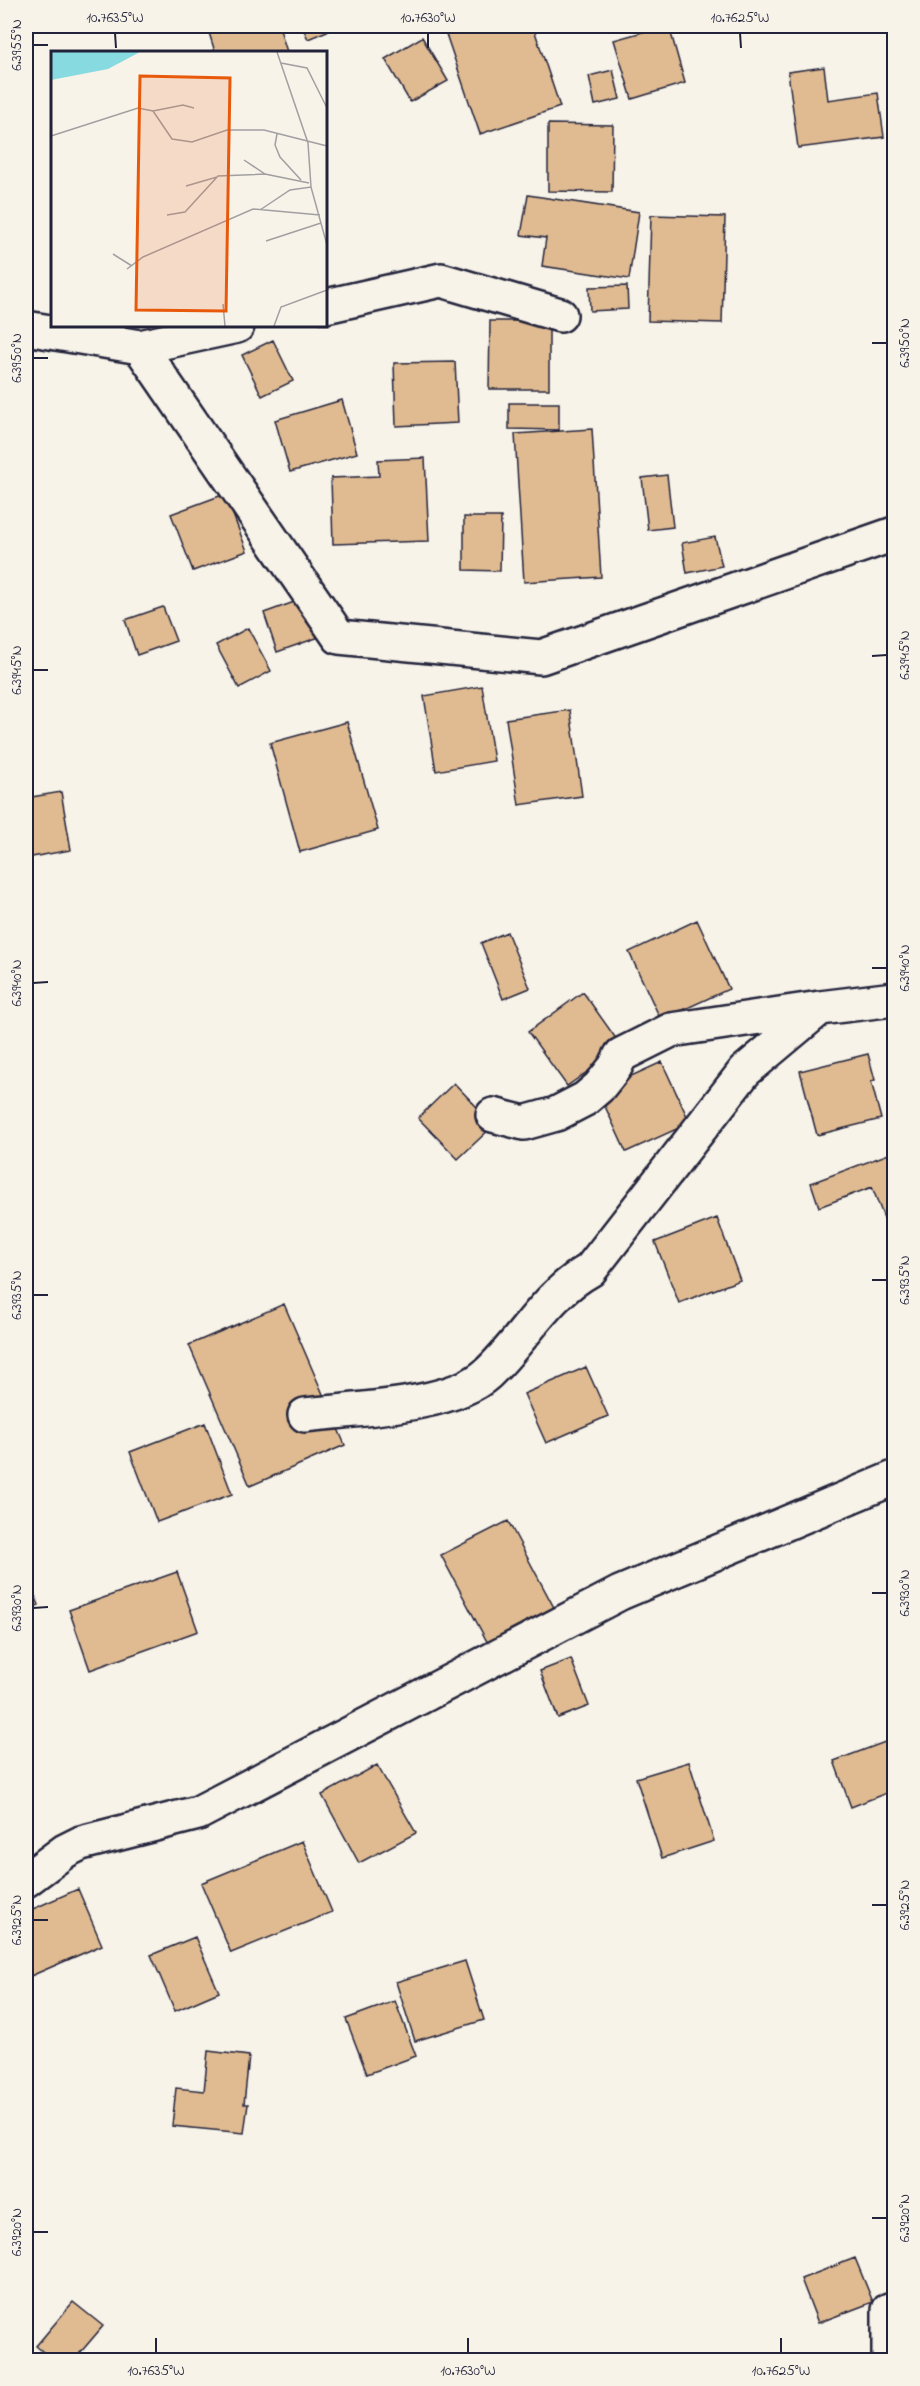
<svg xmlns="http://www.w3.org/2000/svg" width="920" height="2386" font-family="'Indie Flower',sans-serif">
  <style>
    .building { fill: #e0bb91; stroke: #22223b; stroke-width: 1.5 }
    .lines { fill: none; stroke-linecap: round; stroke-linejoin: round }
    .street-casing { stroke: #22223b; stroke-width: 38 }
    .street { stroke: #f7f3e8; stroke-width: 33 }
    .ticks { fill: none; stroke: #22223b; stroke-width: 2 }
    .inset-road { fill: none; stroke: #a29fa3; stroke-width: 1.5 }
    .view { fill: #e8590c; fill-opacity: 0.15; stroke: #e8590c; stroke-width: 3 }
    .inset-edge { fill: none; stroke: #22223b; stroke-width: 3 }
    .neatline { fill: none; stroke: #22223b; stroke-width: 2 }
    .ticks-label { font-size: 15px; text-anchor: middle; fill: #22223b }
  </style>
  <rect width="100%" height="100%" fill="#f7f3e8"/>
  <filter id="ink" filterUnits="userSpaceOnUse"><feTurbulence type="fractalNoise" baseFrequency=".0167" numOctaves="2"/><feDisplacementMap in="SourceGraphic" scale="12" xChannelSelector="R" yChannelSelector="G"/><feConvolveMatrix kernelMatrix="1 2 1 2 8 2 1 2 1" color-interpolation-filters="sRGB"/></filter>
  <g filter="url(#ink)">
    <path class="building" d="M207 26H279L287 52H215Z
      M302 26H339L308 39Z
      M471 26H533L560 107 480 134 446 34Z
      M664 26H669L685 83 632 99 614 40Z
      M422 37 448 81 410 102 385 59Z
      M824 67 828 100 878 93 884 137 798 148 788 72Z
      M613 70 620 99 595 105 589 76Z
      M548 124 613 125 612 192 548 191Z
      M528 195 639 212 629 279 542 266 546 238 521 235Z
      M651 215 725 217 722 323 648 321Z
      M627 286 628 309 590 311 589 287Z
      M490 321H549V389H489Z
      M273 340 293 381 262 396 242 355Z
      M455 362 458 423 396 426 394 363Z
      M342 400 357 453 290 472 275 420Z
      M509 403H559V430L509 429Z
      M592 429 601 577 524 582 515 434Z
      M425 458 429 541 333 544 331 478 379 476 378 460Z
      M667 475 673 527 648 530 642 478Z
      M225 494 247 551 193 571 171 514Z
      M464 517H501L500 571 464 570Z
      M715 537 722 566 687 573 682 543Z
      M308 597 322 636 277 652 264 613Z
      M163 607 176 641 137 655 125 620Z
      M248 628 271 671 239 688 216 645Z
      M482 686 494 761 436 771 424 696Z
      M570 710 582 796 519 805 506 719Z
      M347 722 378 830 300 852 270 743Z
      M61 792 71 850 26 858V798Z
      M697 920 729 989 661 1020 629 952Z
      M507 932 530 988 503 999 481 943Z
      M583 992 622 1047 567 1086 528 1032Z
      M868 1054 875 1080 871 1081 881 1119 817 1135 800 1071Z
      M662 1062 690 1123 626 1152 598 1091Z
      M454 1083 494 1125 458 1159 418 1118Z
      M894 1152V1244L872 1187 819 1207 811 1183Z
      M717 1218 740 1280 679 1303 655 1242Z
      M284 1304 345 1445 250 1486 189 1345Z
      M586 1367 608 1416 546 1443 524 1394Z
      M205 1423 232 1494 157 1522 130 1452Z
      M508 1521 559 1617 492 1651 441 1555Z
      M177 1572 198 1631 90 1670 69 1610Z
      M26 1576 39 1605 26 1611Z
      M571 1659 589 1706 558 1718 540 1671Z
      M893 1739 894 1790 851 1807 834 1761Z
      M689 1762 714 1841 662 1858 636 1778Z
      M377 1765 416 1833 359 1863 322 1795Z
      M302 1841 332 1912 231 1953 201 1883Z
      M78 1889 102 1945 26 1978V1912Z
      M195 1937 219 1992 175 2011 151 1955Z
      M465 1961 484 2020 415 2041 396 1982Z
      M395 2001 416 2056 367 2074 346 2019Z
      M208 2051 249 2056 244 2104H248L244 2133 172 2126 176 2088 204 2091Z
      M855 2258 873 2302 818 2323 801 2279Z
      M73 2302 103 2326 74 2360H53L36 2346Z"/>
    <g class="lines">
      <defs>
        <path id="street" d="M326 306 441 280 560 315
          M26 328 140 347 339 637 541 657 894 534
          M140 347 237 326
          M493 1115 524 1123 556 1114 585 1099 599 1087 615 1067 621 1055 671 1030 820 1008
          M305 1415C354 1409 451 1407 487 1374 523 1341 546 1294 590 1270L745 1071 820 1008 894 999
          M26 1880 65 1851 81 1843 198 1813 620 1593 894 1478
          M889 2310V2360"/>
      </defs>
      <use href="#street" class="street-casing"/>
      <use href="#street" class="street"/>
    </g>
  </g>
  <path class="ticks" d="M115 33 116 48M428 33V48M740 33 741 48M33 45H48M872 343H887M33 358H48M872 656 887 655M33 670H48M872 968H887M33 983 48 982M872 1280H887M33 1295H48M872 1593H887M33 1608 48 1607M872 1905H887M33 1920H48M872 2218H887M33 2232H48M156 2338V2353M468 2338V2353M781 2338V2353"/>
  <g transform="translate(51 51)">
    <rect width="276" height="276" fill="#f7f3e8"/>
    <path d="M0 1H89L57 18 0 29Z" fill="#88dae1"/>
    <path class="inset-road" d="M226 1 257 92 260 136M230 12 256 17 276 57M102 60 132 54 143 57M226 83 224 94 229 106 250 129M0 85 87 57 102 60 121 88 141 91 176 79H213L276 95M193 109 214 123 258 132M135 135 166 126M209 159 239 139 260 136 276 194M116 164 134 161 167 125 214 123M215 190 270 172M62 203 81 215M76 218 92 206 202 158 269 164M172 253 174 275M223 275 230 256 276 239"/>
    <path class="view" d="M89 25 179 27 175 260 85 259Z"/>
    <rect width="276" height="276" class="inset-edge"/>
  </g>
  <rect width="920" height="2386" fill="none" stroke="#f7f3e8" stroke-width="66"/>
  <rect x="33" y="33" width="854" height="2320" class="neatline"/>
  <g class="ticks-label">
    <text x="115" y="22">10.7635°W</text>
    <text x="428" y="22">10.7630°W</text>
    <text x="740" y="22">10.7625°W</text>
    <text transform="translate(16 45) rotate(-90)" y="5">6.3955°N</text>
    <text transform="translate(904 343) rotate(-90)" y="5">6.3950°N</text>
    <text transform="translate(16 358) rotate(-90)" y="5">6.3950°N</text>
    <text transform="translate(904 655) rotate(-90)" y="5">6.3945°N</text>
    <text transform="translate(16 670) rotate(-90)" y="5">6.3945°N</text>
    <text transform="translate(904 968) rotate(-90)" y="5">6.3940°N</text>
    <text transform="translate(16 983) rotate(-90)" y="5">6.3940°N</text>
    <text transform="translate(904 1280) rotate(-90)" y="5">6.3935°N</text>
    <text transform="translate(16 1295) rotate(-90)" y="5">6.3935°N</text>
    <text transform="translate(904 1593) rotate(-90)" y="5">6.3930°N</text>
    <text transform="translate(16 1608) rotate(-90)" y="5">6.3930°N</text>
    <text transform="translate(904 1905) rotate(-90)" y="5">6.3925°N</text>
    <text transform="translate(16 1920) rotate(-90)" y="5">6.3925°N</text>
    <text transform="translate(904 2218) rotate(-90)" y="5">6.3920°N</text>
    <text transform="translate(16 2232) rotate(-90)" y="5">6.3920°N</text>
    <text x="156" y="2375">10.7635°W</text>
    <text x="468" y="2375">10.7630°W</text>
    <text x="781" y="2375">10.7625°W</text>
  </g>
</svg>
